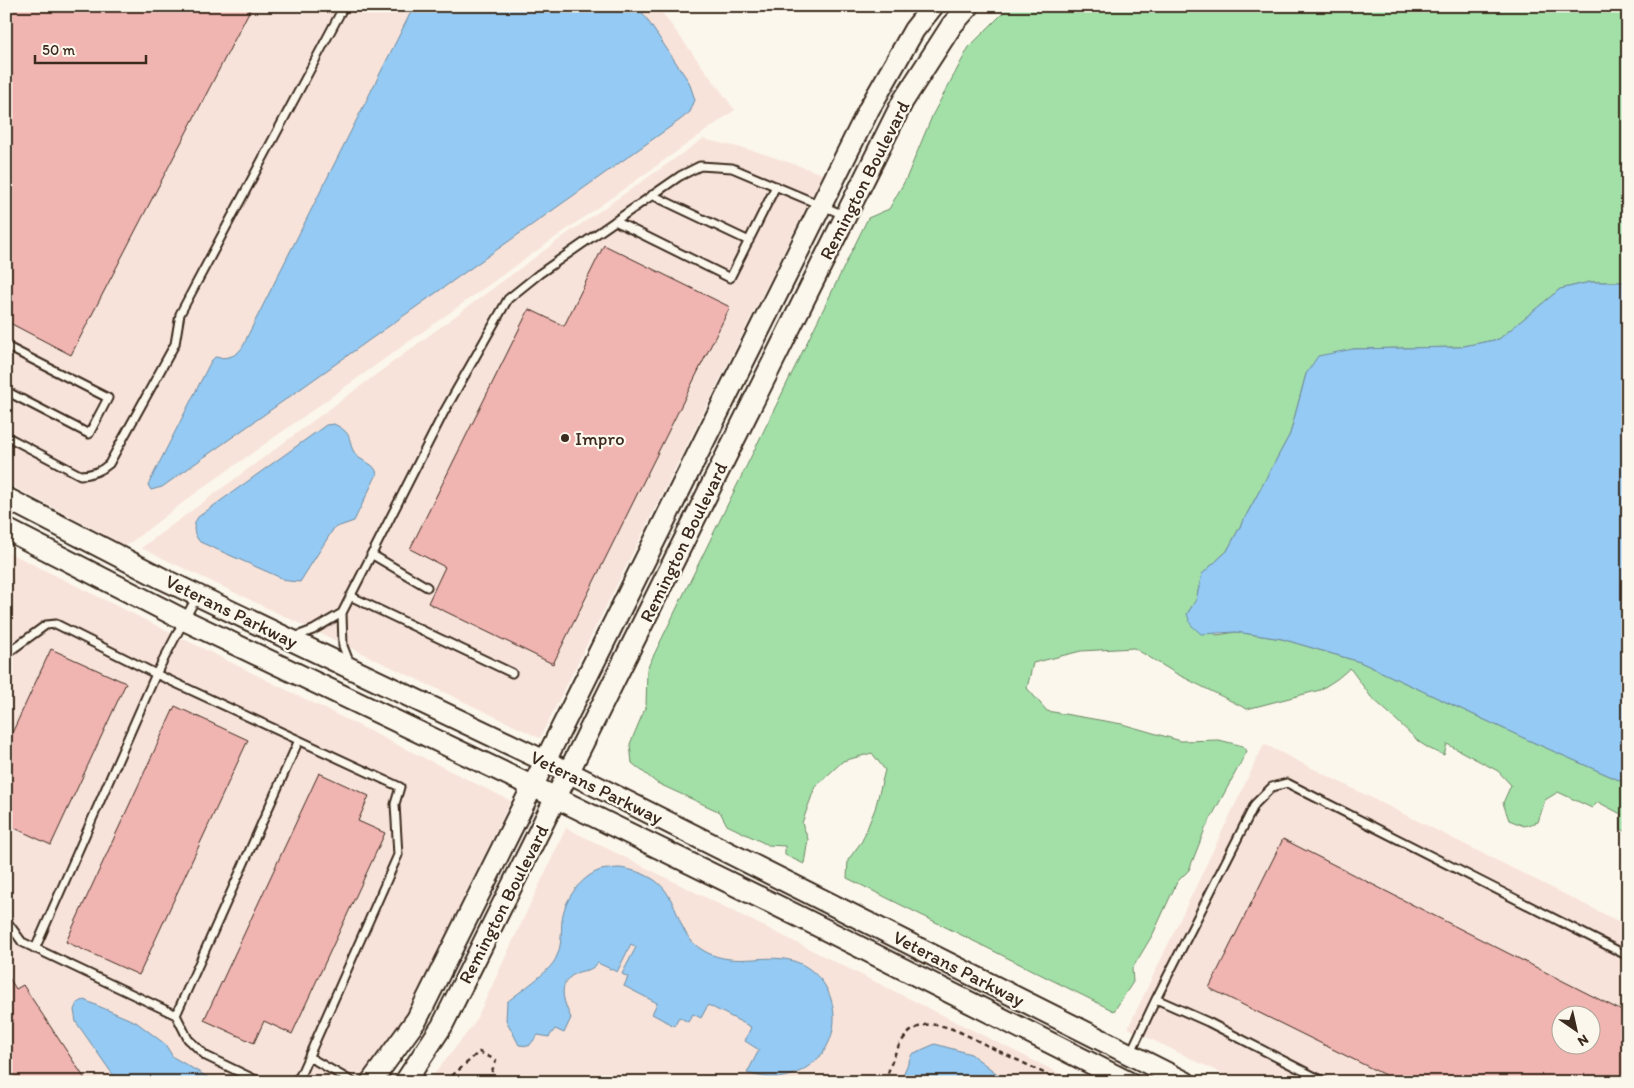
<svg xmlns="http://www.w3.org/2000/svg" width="1634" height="1088" font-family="Itim,sans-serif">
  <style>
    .built { fill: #f8e3da; fill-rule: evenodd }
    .green { fill: #a2e0a8; stroke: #6e8563 }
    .water { fill: #94caf3; stroke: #708a9e }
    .building { fill: #f0b4b1; stroke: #3b2a1e; fill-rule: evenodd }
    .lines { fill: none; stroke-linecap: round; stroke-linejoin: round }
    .lane-casing { stroke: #3b2a1e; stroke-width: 11 }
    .secondary-casing { stroke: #3b2a1e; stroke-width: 24 }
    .path { stroke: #3b2a1e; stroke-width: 2.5; stroke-dasharray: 5 4; stroke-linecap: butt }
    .lane { stroke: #fbf7ec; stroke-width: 7 }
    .secondary { stroke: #fbf7ec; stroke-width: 20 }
    .poi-dot { fill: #3b2a1e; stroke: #fbf7ec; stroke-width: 2 }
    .labels { text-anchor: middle; stroke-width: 4.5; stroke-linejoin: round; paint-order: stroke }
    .street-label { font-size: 19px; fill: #3b2a1e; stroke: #fbf7ec }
    .poi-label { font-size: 19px; fill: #3b2a1e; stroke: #fbf7ec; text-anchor: start }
  </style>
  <rect width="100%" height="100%" fill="#fbf7ec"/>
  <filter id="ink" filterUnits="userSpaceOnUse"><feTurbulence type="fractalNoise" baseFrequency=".02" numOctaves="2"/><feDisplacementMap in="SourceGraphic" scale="10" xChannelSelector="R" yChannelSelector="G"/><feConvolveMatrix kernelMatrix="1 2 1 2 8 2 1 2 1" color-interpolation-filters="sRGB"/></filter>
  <g filter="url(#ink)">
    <path class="built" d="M6 6H657L735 110 193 495 126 546 6 483Z
      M703 139 755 151 823 174 540 738 141 548 568 233Z
      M6 551 511 801 407 1014 357 1082H6Z
      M1264 744 1628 926V1082H1239L1128 1028ZM1562 1016H1592V1046H1562Z
      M566 828 1077 1082H428L474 1024Z"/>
    <path class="green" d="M1010 6H1628V282H1590L1560 289 1499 339 1459 347 1353 349 1306 374 1290 434 1227 551 1202 574 1196 600 1187 614 1217 635 1236 632 1282 639 1360 662 1528 740 1628 784V833L1621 829V814L1598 802 1592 808 1558 792 1545 800 1538 822 1524 826 1509 820 1503 803 1511 785 1498 771 1447 744 1444 755 1430 749 1419 742 1389 713 1371 697 1350 668 1337 679 1320 690 1247 709 1177 674 1134 648 1081 651 1033 663 1027 688 1047 711 1122 724 1181 741 1219 740 1243 746 1247 751 1205 829 1189 870 1177 882 1153 934 1132 969 1133 982 1114 1011 847 878 848 860 862 841 875 809 885 770 872 753 843 761 815 787 802 823 808 839 804 864 785 855V846L768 845 727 825 720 812 657 783 632 763 630 744 646 706 647 669 868 218 889 209 906 179 933 114 969 47Z"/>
    <path class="water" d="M414 6H638L689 82 695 100 690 112 680 120 162 487 151 490 148 485 211 361 215 357C232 360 242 353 247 337Z
      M1590 282H1628V784L1528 740 1360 662 1282 639 1236 632 1201 634 1191 625 1187 614 1196 600 1202 574 1227 551 1290 434 1306 374 1318 356 1353 349 1459 347 1499 339 1560 289Z
      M334 424C357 435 345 442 357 456 364 463 375 463 377 474L354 521 334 528 300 582 288 581 200 542C193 534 192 526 198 517L326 425Z
      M620 868C640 871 660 878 670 898 680 916 682 937 701 949 742 976 785 937 821 980 829 990 833 1002 834 1015 835 1032 828 1051 814 1062 792 1080 774 1081 747 1073L759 1050 745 1041 751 1027 708 1005 701 1018 693 1014 688 1022 679 1017 674 1026 652 1014 657 1003 624 986 628 977 622 974 636 947 631 944 617 972 598 963C588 974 583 968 573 975 556 986 565 1004 571 1018L564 1033 555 1029 549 1037 538 1035 529 1046 519 1045 506 1020 507 1002C519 992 550 972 556 958 562 946 561 933 562 920 564 900 581 876 601 870 607 869 614 868 620 868Z
      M84 1000 136 1022 165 1044 173 1057 216 1082H118L76 1022 74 1010 77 1003Z
      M935 1044 971 1054 1008 1082H900L912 1054Z"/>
    <path class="building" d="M6 6H252L71 355 6 321Z
      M604 245 730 307 553 664 428 603 445 567 410 549 529 309 564 326Z
      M51 649 126 683 51 845 6 824V746Z
      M175 706 248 740 139 975 66 942Z
      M319 773 369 796 358 821 385 833 292 1034 264 1021 254 1043 204 1020Z
      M1283 839 1628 1014V1082H1399L1209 988ZM1562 1016H1592V1046H1562Z
      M6 973 16 989 23 985 87 1082H6Z"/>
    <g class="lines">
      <defs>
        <path id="lane" d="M652 195 749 241
          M615 221 730 278 776 186
          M6 346 108 398 89 434 6 391
          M6 436 80 475C92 475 100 472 109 464L175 344 180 314 344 6
          M371 554 427 587
          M350 596 512 673
          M342 613 444 412 508 299 539 274 680 176 700 166 732 168 844 215
          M294 637 313 630 342 613 343 646 350 664
          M6 654 46 625 56 624 156 674 400 787 395 804 398 855 300 1076 294 1082
          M6 920 22 942 176 1015 188 1039 206 1056 260 1082
          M35 949 156 674 196 598
          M1156 999 1255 804 1272 787 1287 783 1628 956
          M176 1015 299 740
          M1130 1054 1156 999 1208 1022 1325 1082
          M309 1057 353 1082"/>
        <path id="secondary" d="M6 498 163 579 568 772 1185 1082
          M6 529 184 620 534 787 798 916 1128 1082
          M371 1082 417 1019 869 109 914 30 933 6
          M405 1082 442 1026 903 101 952 25 969 6"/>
      </defs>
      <use href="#lane" class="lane-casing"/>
      <use href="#secondary" class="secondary-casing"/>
      <path class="path" d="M445 1082 479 1052 496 1060 488 1082
        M885 1082C891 1065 896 1043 911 1031 918 1026 928 1023 936 1025 953 1027 970 1037 986 1045 1011 1057 1036 1069 1062 1082"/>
      <use href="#lane" class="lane"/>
      <use href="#secondary" class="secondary"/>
    </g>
  </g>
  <circle class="poi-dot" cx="565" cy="438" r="5"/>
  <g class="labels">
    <g class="street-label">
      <text transform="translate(864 180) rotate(-63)" y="7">Remington Boulevard</text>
      <text transform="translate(683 542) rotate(-64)" y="7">Remington Boulevard</text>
      <text transform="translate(232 611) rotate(26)" y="7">Veterans Parkway</text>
      <text transform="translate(597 787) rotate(26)" y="7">Veterans Parkway</text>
      <text transform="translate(503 904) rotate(-63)" y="7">Remington Boulevard</text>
      <text transform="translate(959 968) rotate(27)" y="7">Veterans Parkway</text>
    </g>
    <g class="poi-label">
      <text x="575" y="445">Impro</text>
    </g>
  </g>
  <rect width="1634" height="1088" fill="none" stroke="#fbf7ec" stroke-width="25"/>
  <rect x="12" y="12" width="1609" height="1063" fill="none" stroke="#3b2a1e" stroke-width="2" filter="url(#ink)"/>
  <g transform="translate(1576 1030) rotate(146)"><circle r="24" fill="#fbf7ec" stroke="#aea59a"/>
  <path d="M0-4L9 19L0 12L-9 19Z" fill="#3b2a1e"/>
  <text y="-8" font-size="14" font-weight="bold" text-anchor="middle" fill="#3b2a1e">N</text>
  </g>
  <path d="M35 55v8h111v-8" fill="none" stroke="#3b2a1e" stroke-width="2.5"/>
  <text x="42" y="55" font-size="15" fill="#3b2a1e" stroke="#fbf7ec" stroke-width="4" paint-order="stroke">50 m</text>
</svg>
